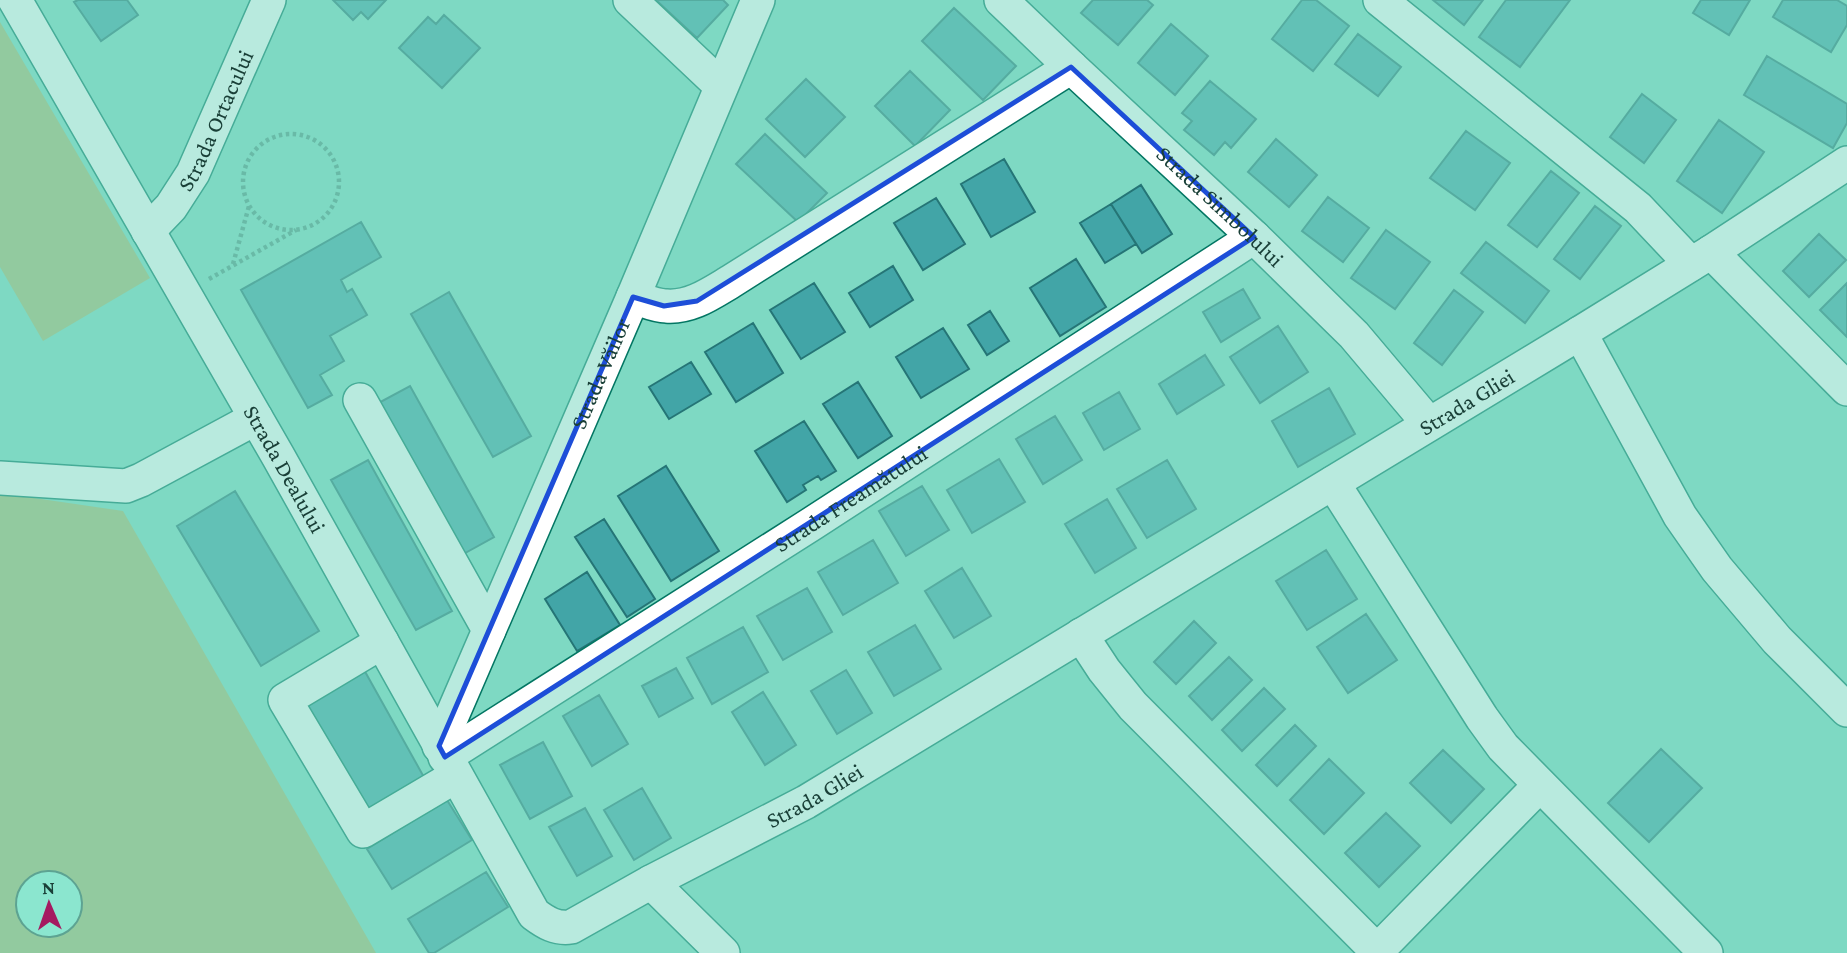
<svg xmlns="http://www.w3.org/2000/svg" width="1847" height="953" font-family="'Crimson Pro',serif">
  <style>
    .green { fill: #acb873; fill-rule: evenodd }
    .building { fill: #42a5a7; stroke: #257576; stroke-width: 2 }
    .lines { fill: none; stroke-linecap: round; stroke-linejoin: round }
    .minor-casing { stroke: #037663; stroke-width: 36 }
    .path { stroke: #519585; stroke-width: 4.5; stroke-dasharray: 3.5 3.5; stroke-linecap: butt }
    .minor { stroke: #fff; stroke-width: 33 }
    .marked { fill: none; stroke: #1d4ed8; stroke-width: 5; stroke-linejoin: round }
    .labels { text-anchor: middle; stroke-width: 5; stroke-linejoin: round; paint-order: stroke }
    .street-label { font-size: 23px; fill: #193f37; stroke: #8be6cf }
  </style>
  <rect width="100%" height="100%" fill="#7ed9c3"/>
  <path class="green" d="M0 22 150 278 43 341 0 267Z
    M0 493 123 511 376 953H0ZM28 883H70V925H28Z"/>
  <path class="building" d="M78 0H127L138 15 101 41 74 2Z
    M333 0H386L368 19 361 12 353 20Z
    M656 0H723L728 5 697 38Z
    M1093 0H1147L1153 5 1118 45 1081 13Z
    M1302 0H1316L1349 26 1313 71 1272 39Z
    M1433 0H1483L1464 25Z
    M1506 0H1570L1520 67 1479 37Z
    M1701 0H1750L1729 35 1693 13Z
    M1783 0H1837L1847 6V25L1831 52 1773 17Z
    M954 8 1016 66 983 100 922 41Z
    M444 15 480 48 442 88 399 48 428 17 436 24Z
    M1171 24 1208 56 1175 95 1138 63Z
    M1358 34 1401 67 1378 96 1335 64Z
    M1767 56 1847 104V123L1833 148 1744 95Z
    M910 71 950 110 915 146 875 106Z
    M806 79 845 117 805 157 766 119Z
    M1210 81 1256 119 1231 148 1225 142 1214 155 1184 130 1192 121 1182 113Z
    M1642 94 1676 120 1644 163 1610 137Z
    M1719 120 1764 152 1722 213 1677 181Z
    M1466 131 1510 163 1475 210 1430 178Z
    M765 134 827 193 798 222 736 164Z
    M1276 139 1317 175 1289 207 1248 172Z
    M1004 159 1035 212 991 237 961 184Z
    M1551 171 1579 193 1537 247 1508 225Z
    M1141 185 1172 234 1142 253 1111 204Z
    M1328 197 1369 228 1343 262 1302 231Z
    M936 198 965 244 923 270 894 223Z
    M1111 204 1136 244 1105 263 1080 223Z
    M1595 206 1621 226 1580 279 1554 259Z
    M361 222 381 257 341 280 347 292 352 289 367 315 330 336 344 361 320 375 332 395 308 408 241 290Z
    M1386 230 1430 262 1395 309 1351 278Z
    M1819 234 1846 260 1809 297 1783 271Z
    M1486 242 1549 291 1525 323 1461 273Z
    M1076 259 1106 307 1060 336 1030 288Z
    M893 266 913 300 870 327 849 293Z
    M814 283 845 332 801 359 770 310Z
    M1847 283V337L1820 310Z
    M1243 289 1260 318 1221 342 1203 312Z
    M1454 290 1483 312 1442 365 1414 343Z
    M449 292 531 436 493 457 411 314Z
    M990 311 1009 341 987 355 968 325Z
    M753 323 783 373 736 402 705 352Z
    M1278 326 1308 372 1260 403 1230 357Z
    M943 328 969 369 921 398 896 357Z
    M1205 355 1224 385 1177 414 1159 384Z
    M691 362 711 394 669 419 649 387Z
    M858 382 892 436 858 458 823 404Z
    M410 386 494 537 458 557 373 406Z
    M1329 388 1355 434 1298 467 1272 421Z
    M1119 392 1140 429 1104 450 1083 413Z
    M1055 416 1082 460 1043 484 1016 439Z
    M804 421 836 471 821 480 818 476 803 485 806 490 787 502 755 451Z
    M999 459 1025 502 972 533 947 490Z
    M368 460 452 611 416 630 331 480Z
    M1167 460 1196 509 1147 538 1117 489Z
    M666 466 719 551 671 581 618 496Z
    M922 486 949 530 906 556 879 511Z
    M235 491 319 631 261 666 177 526Z
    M1107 499 1136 548 1095 573 1065 524Z
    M604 519 655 599 627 617 575 537Z
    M873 540 898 583 843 615 818 572Z
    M1326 550 1357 599 1307 630 1276 581Z
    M962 568 991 616 954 638 925 591Z
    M587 572 620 625 577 651 545 599Z
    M807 588 832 632 783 660 757 616Z
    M1366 614 1397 660 1348 693 1317 647Z
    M1194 621 1216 643 1176 684 1154 662Z
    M915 625 941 669 894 696 868 652Z
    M743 627 768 672 712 704 687 658Z
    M1229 657 1252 680 1212 720 1189 696Z
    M363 668 425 779 362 814 299 703Z
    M676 668 693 698 659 717 642 686Z
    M846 670 872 713 837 734 811 691Z
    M1264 688 1285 709 1242 751 1222 730Z
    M763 692 796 745 765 765 732 712Z
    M599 695 628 744 592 766 563 716Z
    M1295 725 1316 746 1277 786 1256 765Z
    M543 742 572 796 530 819 500 765Z
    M1661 749 1702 788 1649 842 1608 803Z
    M1443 750 1484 789 1451 823 1410 783Z
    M1329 759 1364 793 1324 834 1290 800Z
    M642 788 671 838 634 860 604 810Z
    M447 800 472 840 392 889 367 849Z
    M585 808 612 856 577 876 549 827Z
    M1386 813 1420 846 1379 887 1345 853Z
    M486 872 508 907 434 953H429L408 919Z"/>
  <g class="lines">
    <defs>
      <g id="minor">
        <path id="s1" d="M15 0 278 456 534 914C546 923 556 929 571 927L651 882 806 802 1580 333 1711 252 1847 163"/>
        <path d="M630 0 721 86"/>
        <path id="s2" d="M1001 0 1071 67 1254 237 1354 335 1429 424"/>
        <path d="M1380 0 1638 208 1691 264"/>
        <path id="s3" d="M148 231 171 207 193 173 269 0"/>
        <path d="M1711 252 1847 389"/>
        <path d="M633 297C643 300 655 306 666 306 690 308 710 294 730 282L1071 67"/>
        <path d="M1580 333 1680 516 1717 569 1777 640 1847 710"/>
        <path d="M360 400 489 630"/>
        <path d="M0 478 126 486 141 480 256 418"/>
        <path d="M1333 483 1482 718 1503 747 1706 953"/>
        <path d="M1081 635 1104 670 1133 706 1379 953"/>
        <path d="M382 642 285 700 363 831 456 776"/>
        <path id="s4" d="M439 746 633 297 758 0"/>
        <path id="s5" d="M445 757 813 523 1254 237"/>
        <path d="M651 882 723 953"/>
        <path d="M1377 951 1540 785"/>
      </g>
    </defs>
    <use href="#minor" class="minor-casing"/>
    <path class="path" d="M243 182a48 48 0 1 1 96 0a48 48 0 1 1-96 0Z
      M233 264 249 206
      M209 279 296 230"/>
    <use href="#minor" class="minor"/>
  </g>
  <path d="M0 0H1847V953H0ZM1071 67 1254 237 445 757 439 746 633 297 664 306 697 301Z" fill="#7ed9c3" fill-opacity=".55" fill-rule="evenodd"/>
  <path class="marked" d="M1071 67 1254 237 445 757 439 746 633 297 664 306 697 301Z"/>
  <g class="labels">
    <g class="street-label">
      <text dy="8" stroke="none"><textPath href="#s3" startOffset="131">Strada Ortacului</textPath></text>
      <text dy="8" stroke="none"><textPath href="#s2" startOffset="301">Strada Simbolului</textPath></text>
      <text dy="8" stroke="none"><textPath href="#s4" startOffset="406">Strada Văilor</textPath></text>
      <text dy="8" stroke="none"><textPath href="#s1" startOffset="2130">Strada Gliei</textPath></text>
      <text dy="8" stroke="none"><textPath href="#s1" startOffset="541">Strada Dealului</textPath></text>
      <text dy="8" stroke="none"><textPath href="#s5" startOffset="481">Strada Freamătului</textPath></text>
      <text dy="8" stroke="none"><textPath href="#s1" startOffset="1368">Strada Gliei</textPath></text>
    </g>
  </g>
  <g transform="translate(49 904) rotate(358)"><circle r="33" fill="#8be6cf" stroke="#5da392" stroke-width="2"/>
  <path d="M0-5L12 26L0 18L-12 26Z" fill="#a51a60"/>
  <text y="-10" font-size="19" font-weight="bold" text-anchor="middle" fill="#193f37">N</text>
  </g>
</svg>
